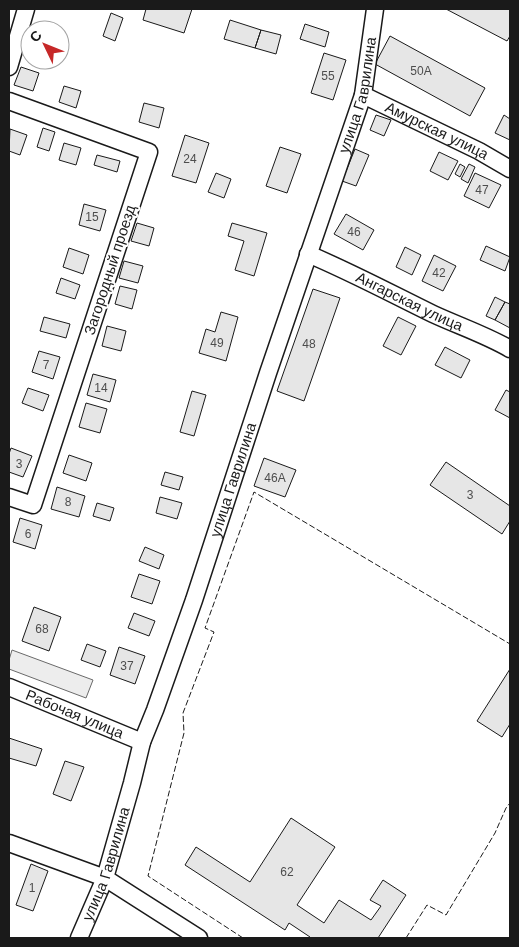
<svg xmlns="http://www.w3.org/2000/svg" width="519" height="947" font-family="Arial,sans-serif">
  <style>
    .built { fill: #ededed; stroke: #6a6a6a }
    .building { fill: #e6e6e6; stroke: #1a1a1a }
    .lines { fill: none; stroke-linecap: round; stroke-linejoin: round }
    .minor-casing { stroke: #1a1a1a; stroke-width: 19 }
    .minor { stroke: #fff; stroke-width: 16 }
    .fence { stroke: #1a1a1a; stroke-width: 1; stroke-dasharray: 6 2.5; stroke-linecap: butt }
    .labels { text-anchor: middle; stroke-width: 4; stroke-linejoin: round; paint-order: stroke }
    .number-label { font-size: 12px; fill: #4d4d4d }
    .street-label { font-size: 15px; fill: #1a1a1a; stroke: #fff }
  </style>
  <rect width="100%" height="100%" fill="#fff"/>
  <path class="built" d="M12 650 93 680 86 698 9 669V660Z"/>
  <path class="building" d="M146 9H192L184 33 143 20Z
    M446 9H510V36L507 41Z
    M111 13 123 18 115 41 103 36Z
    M230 20 261 30 255 48 224 39Z
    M305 24 329 32 325 47 300 39Z
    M261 30 281 35 276 54 255 48Z
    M390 36 485 88 470 116 375 64Z
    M324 53 346 60 333 100 311 93Z
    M21 67 39 73 33 91 14 85Z
    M64 86 81 91 76 108 59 102Z
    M144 103 164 108 159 128 139 122Z
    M376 115 391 120 384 136 370 130Z
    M504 115 510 119V140L495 133Z
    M43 128 55 132 49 151 37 147Z
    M10 129 27 135 20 155 9 151Z
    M185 135 209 143 196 183 172 176Z
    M64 143 81 148 76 165 59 160Z
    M280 147 301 154 287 193 266 186Z
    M355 149 369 155 356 186 342 181Z
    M439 152 458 161 448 180 430 171Z
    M97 155 120 161 117 172 94 165Z
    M460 164 465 167 460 177 455 174Z
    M469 164 475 167 468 183 461 179Z
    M216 173 231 179 224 198 208 192Z
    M475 173 501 185 489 208 464 196Z
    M84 204 106 210 100 231 79 225Z
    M346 214 374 230 363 250 334 234Z
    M137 223 154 228 149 246 131 241Z
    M232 223 267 233 254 276 235 270 244 241 228 236Z
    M486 246 510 257 505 271 480 260Z
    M405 247 421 255 412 275 396 267Z
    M69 248 89 255 83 274 63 267Z
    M434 255 456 266 443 291 422 281Z
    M124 261 143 266 138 283 119 278Z
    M61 278 80 285 75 299 56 293Z
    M120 286 137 290 132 309 115 304Z
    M313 289 340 298 304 401 277 391Z
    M495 297 505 302 495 320 486 316Z
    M505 302 510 304V328L495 320Z
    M221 312 238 317 226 361 199 353 206 329 215 332Z
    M44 317 70 324 66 338 40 331Z
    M398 317 416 326 401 355 383 346Z
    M107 326 126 331 121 351 102 346Z
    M445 347 470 360 461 378 435 365Z
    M39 351 60 357 53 379 32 372Z
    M93 374 116 380 110 402 87 395Z
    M28 388 49 395 43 411 22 403Z
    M506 390 510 392V418L495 410Z
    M192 391 206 395 194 436 180 432Z
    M86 403 107 409 100 433 79 427Z
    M11 448 32 456 23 477 9 472V454Z
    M69 455 92 463 86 481 63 473Z
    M264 458 296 470 285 497 254 486Z
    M446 462 510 506V521L502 534 430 485Z
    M165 472 183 477 179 490 161 485Z
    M57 487 85 496 79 517 51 509Z
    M160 497 182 503 177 519 156 513Z
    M97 503 114 508 110 521 93 516Z
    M20 518 42 525 35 549 13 542Z
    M145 547 164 555 159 569 139 561Z
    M139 574 160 581 152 604 131 597Z
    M34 607 61 617 49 651 22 641Z
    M134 613 155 621 149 636 128 628Z
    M87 644 106 651 100 667 81 660Z
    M119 647 145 656 135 684 110 675Z
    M510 669V724L502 737 477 721Z
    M9 738 42 749 36 766 9 758Z
    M65 761 84 767 71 801 53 794Z
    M291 818 335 847 297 905 324 923 339 900 371 920 381 906 370 900 383 880 406 895 378 938H309L310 937 289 923 285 930 185 865 196 847 250 882Z
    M31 864 48 871 33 911 16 905Z"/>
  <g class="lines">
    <defs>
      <g id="minor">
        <path d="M9 67 26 9"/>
        <path id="s1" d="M363 95 479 151 510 169"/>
        <path d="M9 101 149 152 33 505 9 497"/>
        <path id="s2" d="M308 254C351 272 392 294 433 314 459 326 486 335 510 349"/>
        <path id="s3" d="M9 687 142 742"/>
        <path d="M9 843 105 878 199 938"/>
        <path id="s4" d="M79 938 105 878 132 783 142 742 155 710 194 600 268 373 363 95 375 9"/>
      </g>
    </defs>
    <use href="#minor" class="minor-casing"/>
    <use href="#minor" class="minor"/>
    <path class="fence" d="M243 938 148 876 184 733 183 713 214 632 205 628 254 492 510 644
      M406 938 427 905 446 915 495 833 506 808 510 803"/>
  </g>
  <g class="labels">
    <g class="number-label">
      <text x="421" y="75">50А</text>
      <text x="328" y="80">55</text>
      <text x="190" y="163">24</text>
      <text x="482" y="194">47</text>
      <text x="92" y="221">15</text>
      <text x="354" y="236">46</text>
      <text x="439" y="277">42</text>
      <text x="217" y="347">49</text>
      <text x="309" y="348">48</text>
      <text x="46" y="369">7</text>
      <text x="101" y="392">14</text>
      <text x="19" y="468">3</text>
      <text x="275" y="482">46А</text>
      <text x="470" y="499">3</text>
      <text x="68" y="506">8</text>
      <text x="28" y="538">6</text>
      <text x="42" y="633">68</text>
      <text x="127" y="670">37</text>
      <text x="287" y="876">62</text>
      <text x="32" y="892">1</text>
    </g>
    <g class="street-label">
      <text dy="5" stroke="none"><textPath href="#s4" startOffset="889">улица Гаврилина</textPath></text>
      <text dy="5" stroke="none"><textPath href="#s1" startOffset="82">Амурская улица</textPath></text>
      <text transform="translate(110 270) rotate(-72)" y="5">Загородный проезд</text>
      <text dy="5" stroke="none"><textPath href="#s2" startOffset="112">Ангарская улица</textPath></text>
      <text dy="5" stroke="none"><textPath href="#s4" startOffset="484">улица Гаврилина</textPath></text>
      <text dy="5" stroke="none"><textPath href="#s3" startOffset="71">Рабочая улица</textPath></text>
      <text dy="5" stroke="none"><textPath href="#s4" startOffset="79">улица Гаврилина</textPath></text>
    </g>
  </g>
  <rect width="519" height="947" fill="none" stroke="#1a1a1a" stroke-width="20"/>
  <g transform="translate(45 45) rotate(313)"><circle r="24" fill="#ffffff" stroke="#a3a3a3"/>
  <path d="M0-4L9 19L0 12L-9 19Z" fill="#c62828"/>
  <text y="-8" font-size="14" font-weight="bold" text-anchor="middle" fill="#1a1a1a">С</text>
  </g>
</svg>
